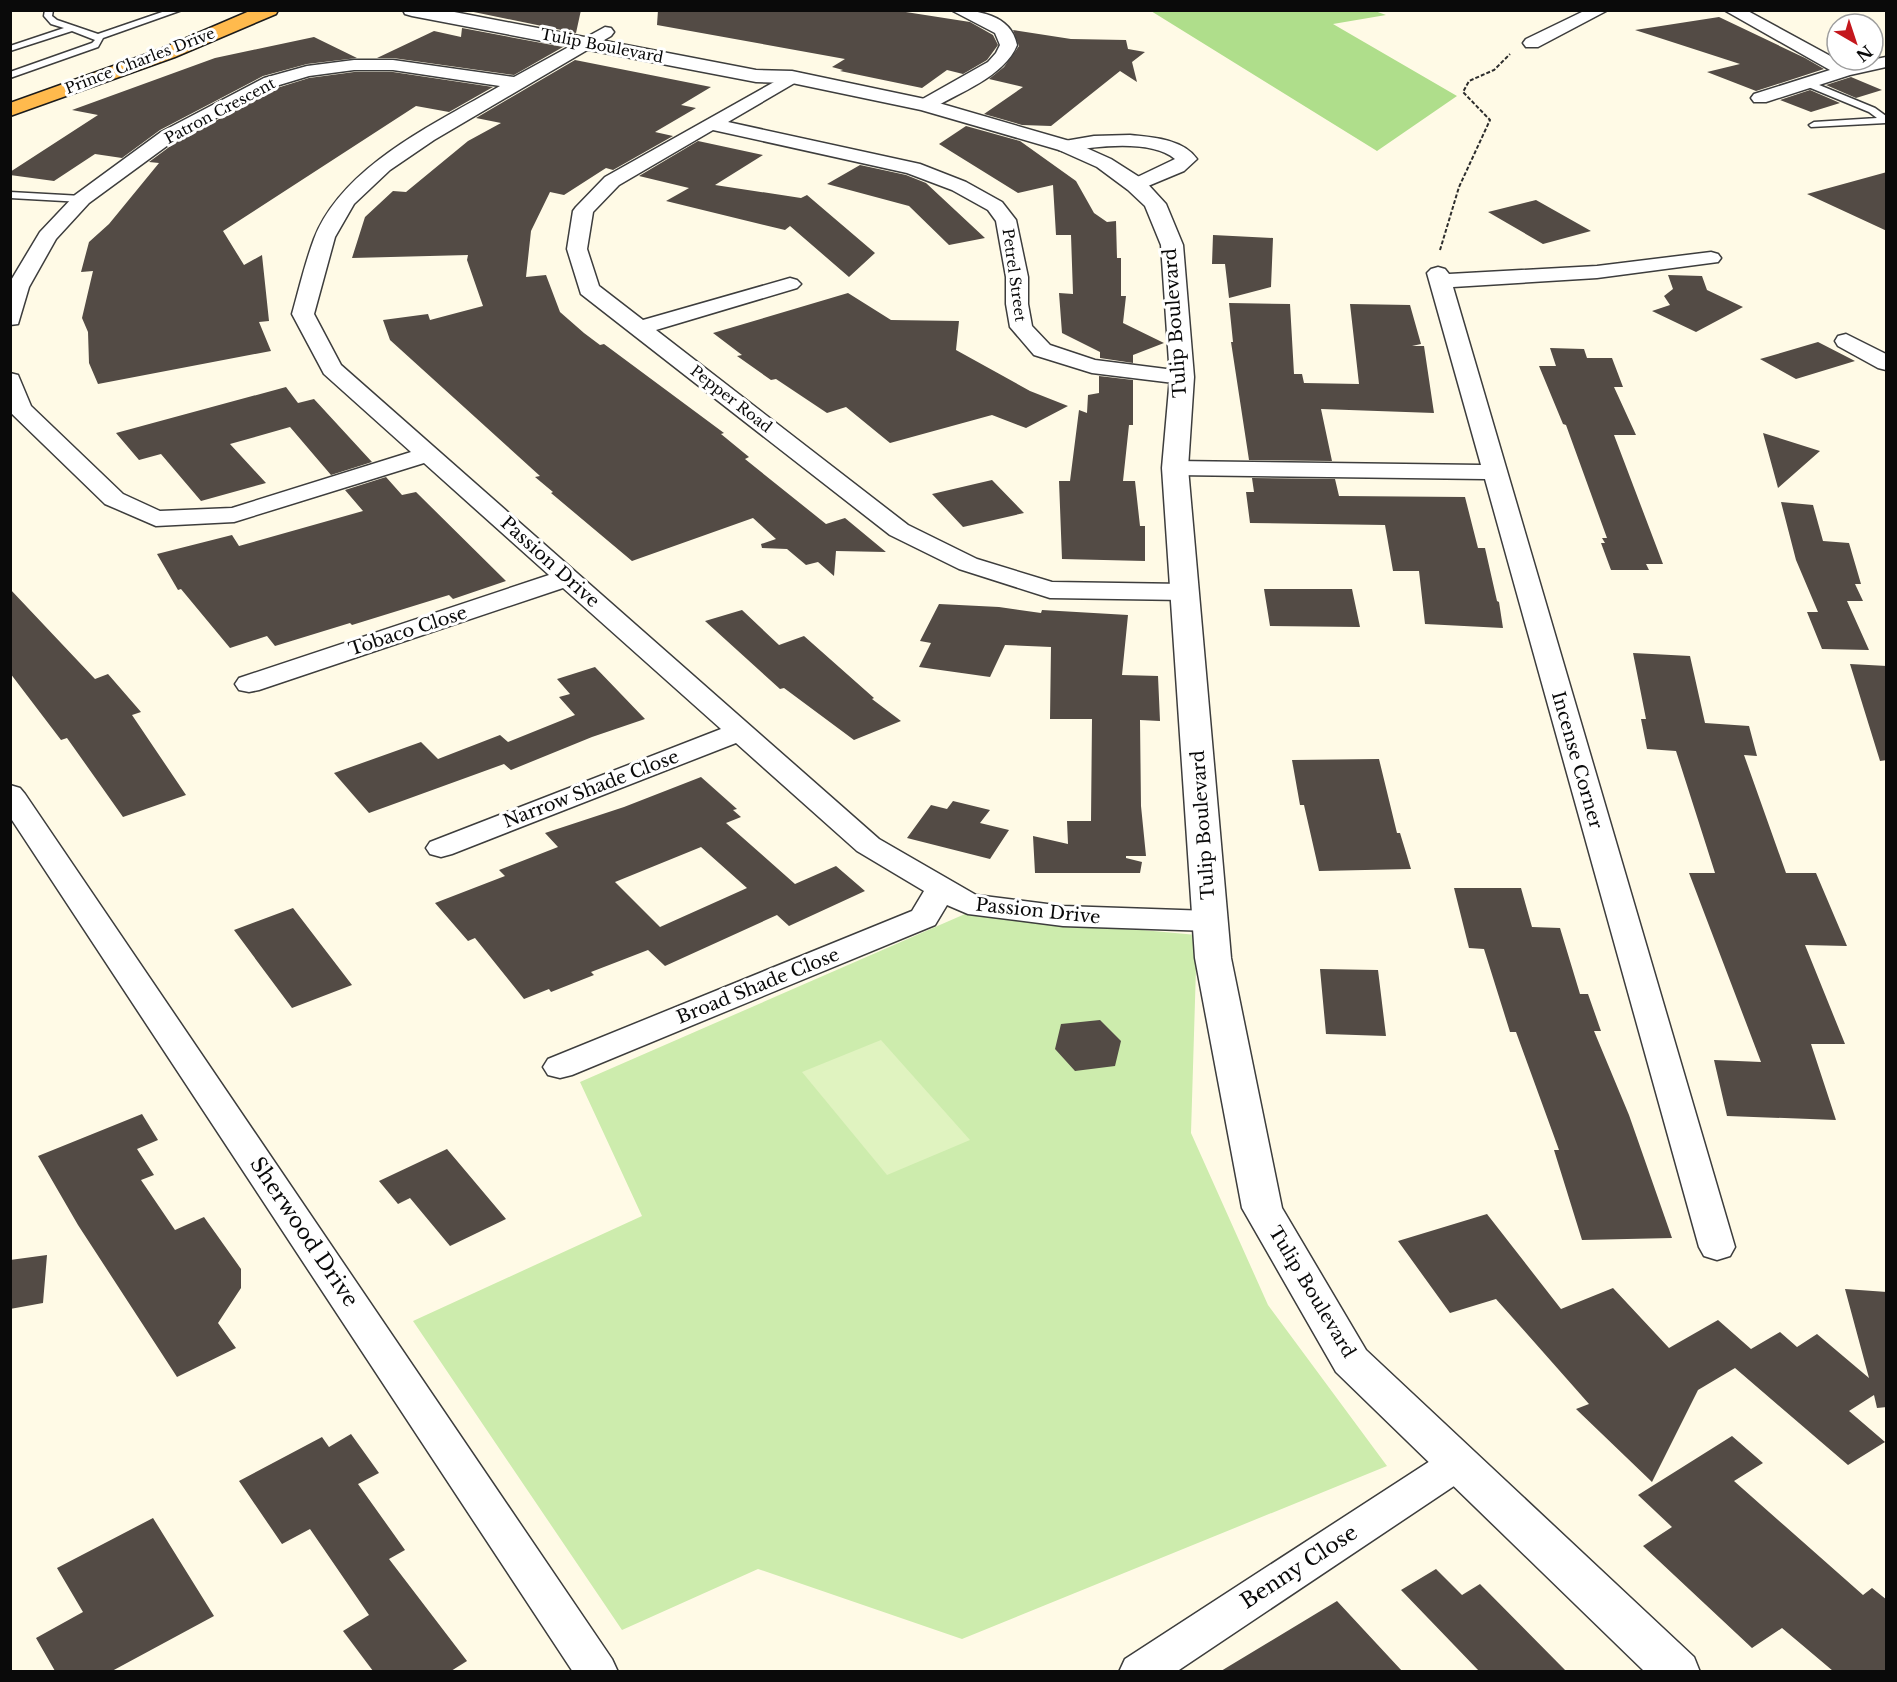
<svg xmlns="http://www.w3.org/2000/svg" width="1897" height="1682" font-family="'Libre Baskerville',serif">
  <style>
    .green { fill: #cdecad }
    .forest { fill: #afde8b }
    .pitch { fill: #e0f3c0 }
    .building { fill: #534b45; fill-rule: evenodd }
    .lines { fill: none; stroke-linecap: round; stroke-linejoin: round }
    .service-casing { stroke: #3d3d3d; stroke-width: 3 }
    .minor-casing { stroke: #3d3d3d; stroke-width: 3 }
    .tertiary-casing { stroke: #3d3d3d; stroke-width: 3 }
    .trunk-casing { stroke: #1b1b1b; stroke-width: 3 }
    .path { stroke: #2c2c2c; stroke-width: 2; stroke-dasharray: 4 2; stroke-linecap: butt }
    .service { fill: #fff; fill-rule: evenodd }
    .minor { fill: #fff; fill-rule: evenodd }
    .tertiary { fill: #fff; fill-rule: evenodd }
    .trunk { fill: #ffba4d; fill-rule: evenodd }
    .labels { text-anchor: middle; stroke-width: 6; stroke-linejoin: round; paint-order: stroke }
    .far-street-label { font-size: 15px; fill: #0a0a0a; stroke: #fff }
    .street-label { font-size: 18px; fill: #0a0a0a; stroke: #fff }
    .near-street-label { font-size: 21px; fill: #0a0a0a; stroke: #fff }
  </style>
  <rect width="100%" height="100%" fill="#fffae6"/>
  <path class="green" d="M965 914 1197 935 1191 1133 1268 1305 1387 1466 962 1639 758 1569 622 1630 413 1321 642 1216 580 1082Z"/>
  <path class="forest" d="M1151 11H1375L1386 15 1333 24 1457 96 1377 151Z"/>
  <path class="pitch" d="M881 1040 970 1140 887 1175 802 1072Z"/>
  <path class="building" d="M464 10H581L576 33Z
    M658 10H893L970 22 993 35 998 45 987 60 963 74 947 70 922 88 840 71 843 70 832 67 845 59 657 25Z
    M1719 17 1805 58 1824 69 1756 91 1707 72 1740 64 1635 30Z
    M462 28 563 47 514 75 393 58H377L434 31 461 37Z
    M1013 30 1071 39 1126 40 1128 49 1145 52 1132 62 1137 82 1120 71 1051 126 1022 125 984 114 1023 87 989 79 1004 67 1019 46Z
    M314 37 357 58 307 64 263 76 160 130 122 158 95 154 54 181 10 175V172L98 115 72 110 215 58Z
    M575 60 711 87 681 105 696 108 655 132 673 136 613 170 606 168 564 195 550 192 531 231 526 277 546 275 560 312 584 333 600 345 604 344 724 433 721 434 749 457 745 459 826 524 845 518 886 552 836 551 834 576 818 562 806 565 787 549 762 548 761 544 776 539 753 518 632 561 551 493 553 492 535 477 540 476 390 340 383 320 428 314 430 320 483 306 467 260 468 255 352 258 365 217 393 191 406 192 468 141 501 123 476 118Z
    M354 72H393L493 87 449 112 416 106 223 231 244 265 262 255 269 321 259 322 271 351 98 384 89 363 88 332 82 318 93 271 81 272 89 242 109 224 159 163 149 162 176 142 277 88 309 78Z
    M1851 77 1882 90 1856 98 1826 85Z
    M1810 90 1840 103 1811 112 1780 100Z
    M966 126 1020 141 1076 181 1094 213 1107 222 1116 221 1117 258H1121V296H1126L1123 323 1164 343 1133 355V363L1100 358V352L1062 333 1059 293 1073 294 1071 235H1056L1053 185 1018 193 939 144Z
    M698 141 763 155 715 185 801 198 807 195 875 253 849 277 790 226 785 230 666 201 689 188 639 176Z
    M860 165 906 175 926 183 985 238 949 245 909 206 827 184Z
    M1887 172V231L1807 194Z
    M1536 200 1591 231 1543 244 1488 212Z
    M1213 235 1273 238 1271 287 1229 298 1225 264H1212Z
    M1668 275 1702 276 1707 290 1743 307 1696 332 1652 311 1670 305 1664 296 1673 289Z
    M848 293 891 320 959 321 956 350 1030 391 1068 406 1026 428 992 415 890 443 846 407 827 413 776 379 771 380 737 356 742 355 713 333Z
    M1229 303 1290 304 1294 374H1302L1304 383 1359 384 1350 304 1410 305 1421 344 1412 346H1424L1434 413 1321 409 1332 461 1249 460 1231 342H1233Z
    M1818 342 1855 361 1796 379 1760 359Z
    M1550 348 1584 349 1587 358H1612L1623 387H1614L1636 435H1614L1663 564H1646L1649 570H1611L1601 543H1605L1602 538H1607L1566 425 1563 424 1539 366H1556Z
    M1099 376 1133 380V425H1129L1123 481H1135L1140 526H1145V561L1062 559 1059 481H1070L1079 410 1087 413 1088 395 1099 393Z
    M286 387 298 403 314 399 372 462 331 475 290 427 230 444 266 483 201 501 161 454 139 460 116 433Z
    M1763 433 1820 451 1778 488Z
    M386 477 402 495 416 492 506 581 453 599 449 595 352 625 350 623 275 646 267 636 230 648 181 589 178 590 157 554 232 535 239 546 363 511 345 490Z
    M1252 478 1335 479 1339 496 1465 497 1478 548H1485L1497 601 1499 602 1503 628 1425 624 1419 571H1393L1385 525 1250 523 1246 492H1254Z
    M992 480 1024 513 963 527 932 494Z
    M1781 502 1813 505 1823 541 1849 543 1861 584H1855L1863 601H1847L1869 650 1822 649 1807 612H1818L1796 560Z
    M10 589 95 679 108 674 141 712 132 715 186 795 123 817 67 738 61 740 10 673Z
    M1264 589H1352L1360 627 1270 626Z
    M939 604 999 607 1041 613 1042 610 1128 615 1122 675 1158 676 1160 721 1140 720 1141 806 1146 856H1126V858L1142 862 1140 873H1035L1033 836 1068 844 1067 821H1091L1092 719H1050L1051 647 1005 645 990 677 919 667 931 643 920 641Z
    M742 610 779 645 804 636 874 698 872 699 901 721 854 740 784 688 780 689 705 621Z
    M1633 653 1690 656 1705 723 1749 726 1757 756 1744 755 1786 873H1816L1847 946 1805 945 1845 1044H1811L1836 1120 1727 1116 1714 1060 1761 1062 1689 873H1715L1676 751 1647 749 1641 719H1646Z
    M1850 664 1887 666V760L1880 761Z
    M595 667 645 719 592 737 511 770 504 764 369 813 334 773 421 742 438 759 500 735 508 742 575 715 559 697 570 694 557 679Z
    M1379 759 1397 833H1400L1411 869 1319 871 1304 805H1300L1292 760Z
    M701 777 737 809 733 810 741 817 726 823 795 884 836 866 865 891 789 926 777 915 665 966 648 950 591 972 594 975 551 992 549 989 524 999 475 938 468 941 435 903 505 876 499 870 558 847 545 833 624 807ZM701 847 747 888 660 927 615 882Z
    M953 801 990 810 980 823 1009 830 990 859 907 838 931 805 947 809Z
    M1454 888H1521L1532 927 1560 928 1580 994H1588L1601 1031H1594L1629 1115 1672 1238 1582 1240 1554 1150H1559L1516 1032H1510L1484 949 1469 948Z
    M293 908 352 985 292 1008 234 930Z
    M1320 969 1378 970 1386 1036 1326 1034Z
    M1100 1020 1121 1041 1115 1066 1075 1071 1055 1049 1061 1024Z
    M142 1114 158 1140 137 1149 154 1175 141 1180 175 1230 204 1217 241 1269V1288L218 1323 236 1348 177 1377 78 1225 38 1156Z
    M447 1149 506 1219 450 1246 410 1198 398 1204 379 1181Z
    M1487 1214 1561 1309 1613 1288 1669 1348 1718 1320 1751 1349 1780 1332 1797 1347 1817 1334 1869 1378 1845 1289 1887 1292V1407L1877 1408 1874 1395 1849 1411 1885 1442 1848 1465 1735 1368 1698 1390 1652 1482 1576 1409 1589 1404 1496 1299 1450 1313 1398 1241Z
    M47 1255 43 1303 10 1309V1260Z
    M351 1434 379 1473 358 1484 405 1550 389 1559 467 1661 451 1671H373L343 1631 369 1615 310 1529 282 1544 239 1481 322 1437 329 1447Z
    M1732 1436 1763 1463 1734 1481 1863 1595 1872 1588 1887 1600V1671H1833L1782 1628 1752 1648 1643 1546 1672 1527 1638 1495Z
    M153 1518 214 1616 112 1671H55L36 1638 83 1612 57 1568Z
    M1436 1569 1462 1595 1480 1584 1566 1671H1479L1401 1590Z
    M1337 1601 1402 1671H1221Z"/>
  <g class="lines">
    <defs>
      <path id="service" d="M45 10H53L52 16 57 20 98 34 168 10H182L103 38 98 47 10 78V72L92 43 95 40 72 31 10 51V46L64 28 51 24 44 16Z
        M1801 80H1807L1875 108 1886 116V123L1811 127 1809 125 1814 122 1877 118 1869 112 1801 84Z
        M10 192 82 196 87 199 82 202 10 198Z"/>
      <path id="minor" d="M951 10C977 10 1011 14 1017 45 1005 76 959 93 931 109H919L916 105 919 101 988 62 996 53 1000 45 995 33Z
        M1586 10H1608L1538 47H1526L1523 43 1526 39Z
        M1724 10H1746L1847 65 1886 57V67L1850 75 1766 102H1754L1751 98 1754 94 1830 70Z
        M605 27 611 28 614 32 611 36 434 140 390 170 354 204 335 237 314 314 341 365 879 839 976 895 1063 906 1210 911 1221 914 1226 921 1221 928 1210 931 1063 926 968 914 947 905 935 925 572 1075 560 1078 548 1075 543 1067 548 1059 912 911 924 891 857 851 736 743 452 854 441 857 430 854 426 848 430 842 721 729 563 588 259 690 249 692 239 690 235 684 239 678 549 575 424 463 234 522 156 526 105 504 10 412V373L18 375 31 406 123 494 160 511 232 508 411 452 324 374 292 314C299 289 305 263 314 239 342 166 436 123 500 86L393 70H354L309 76 276 86 175 140 89 203 56 239 29 287 18 324 10 325V282L40 232 75 195 161 132 264 78 307 66 354 60H393L514 77Z
        M792 72 798 73 801 77 798 81 728 122 920 164 966 182 1002 202 1016 220 1028 277V304L1032 326 1050 345 1095 360 1190 372 1193 377 1190 382 1182 384 1092 373 1034 355 1010 327 1006 304V277L996 221 988 210 952 190 907 173 713 130 619 185 593 212 587 249 599 286 643 320 790 278 797 280 801 284 797 288 656 330 908 525 977 559 1052 582 1185 584 1194 586 1198 592 1194 598 1185 600 1050 598 959 569 890 535 581 294 567 249 573 211 576 207 605 177Z
        M1130 135C1152 137 1183 139 1197 159L1184 171 1136 191 1129 189 1126 185 1129 181 1175 159C1152 139 1094 146 1066 152L1059 150 1056 146 1059 142 1094 136Z
        M1711 252 1718 254 1721 258 1718 262 1597 278 1453 287 1735 1247 1730 1256 1717 1260 1704 1256 1699 1247 1485 479 1175 475 1166 473 1163 468 1166 463 1175 461 1481 465 1427 273 1431 269 1438 267 1445 269 1449 274 1597 266Z
        M1846 334 1886 354V370L1878 368 1838 346 1835 341 1838 336Z
        M10 785 20 788 25 794 612 1659 618 1672H573L10 817Z
        M1458 1447 1472 1452 1478 1463 1472 1474 1176 1672H1119L1125 1659 1444 1452Z"/>
      <path id="tertiary" d="M403 10H444L756 70 792 71 925 99 1073 142 1111 159 1144 180 1166 204 1183 245 1194 377 1188 468 1231 958 1282 1208 1366 1350 1694 1657 1700 1672H1645L1336 1372 1242 1208 1195 958 1162 468 1170 377 1161 245 1145 206 1128 190 1097 167 1059 150 921 110 792 83 756 82 412 16 405 14Z"/>
      <path id="trunk" d="M252 10H278L276 14 175 57 10 116V103L161 49Z"/>
    </defs>
    <use href="#service" class="service-casing"/>
    <use href="#minor" class="minor-casing"/>
    <use href="#tertiary" class="tertiary-casing"/>
    <use href="#trunk" class="trunk-casing"/>
    <path class="path" d="M1440 250 1459 187 1490 120 1463 92 1469 81 1494 70 1510 54"/>
    <use href="#service" class="service"/>
    <use href="#minor" class="minor"/>
    <use href="#tertiary" class="tertiary"/>
    <use href="#trunk" class="trunk"/>
  </g>
  <g class="labels">
    <g class="far-street-label">
      <text transform="translate(602 46) rotate(11)" y="5">Tulip Boulevard</text>
      <text transform="translate(140 61) rotate(-21)" y="5">Prince Charles Drive</text>
      <text transform="translate(220 111) rotate(-28)" y="5">Patron Crescent</text>
      <text transform="translate(1014 275) rotate(82)" y="5">Petrel Street</text>
      <text transform="translate(731 399) rotate(38)" y="5">Pepper Road</text>
    </g>
    <g class="street-label">
      <text transform="translate(1175 323) rotate(-94)" y="6">Tulip Boulevard</text>
      <text transform="translate(550 562) rotate(42)" y="6">Passion Drive</text>
      <text transform="translate(408 631) rotate(-18)" y="6">Tobaco Close</text>
      <text transform="translate(1577 760) rotate(74)" y="6">Incense Corner</text>
      <text transform="translate(591 789) rotate(-21)" y="6">Narrow Shade Close</text>
      <text transform="translate(1203 825) rotate(-94)" y="6">Tulip Boulevard</text>
      <text transform="translate(1038 911) rotate(6)" y="6">Passion Drive</text>
      <text transform="translate(758 986) rotate(-22)" y="6">Broad Shade Close</text>
      <text transform="translate(1312 1292) rotate(59)" y="6">Tulip Boulevard</text>
    </g>
    <g class="near-street-label">
      <text transform="translate(304 1232) rotate(56)" y="7">Sherwood Drive</text>
      <text transform="translate(1299 1567) rotate(-33)" y="7">Benny Close</text>
    </g>
  </g>
  <rect width="1897" height="1682" fill="none" stroke="#0a0a0a" stroke-width="24"/>
  <g transform="translate(1855 42) rotate(141)"><circle r="28" fill="#ffffff" stroke="#9d9d9d" stroke-width="1.5"/>
  <path d="M0-4.5L10 22L0 15L-10 22Z" fill="#c4171d"/>
  <text y="-9" font-size="16" font-weight="bold" text-anchor="middle" fill="#0a0a0a">N</text>
  </g>
</svg>
